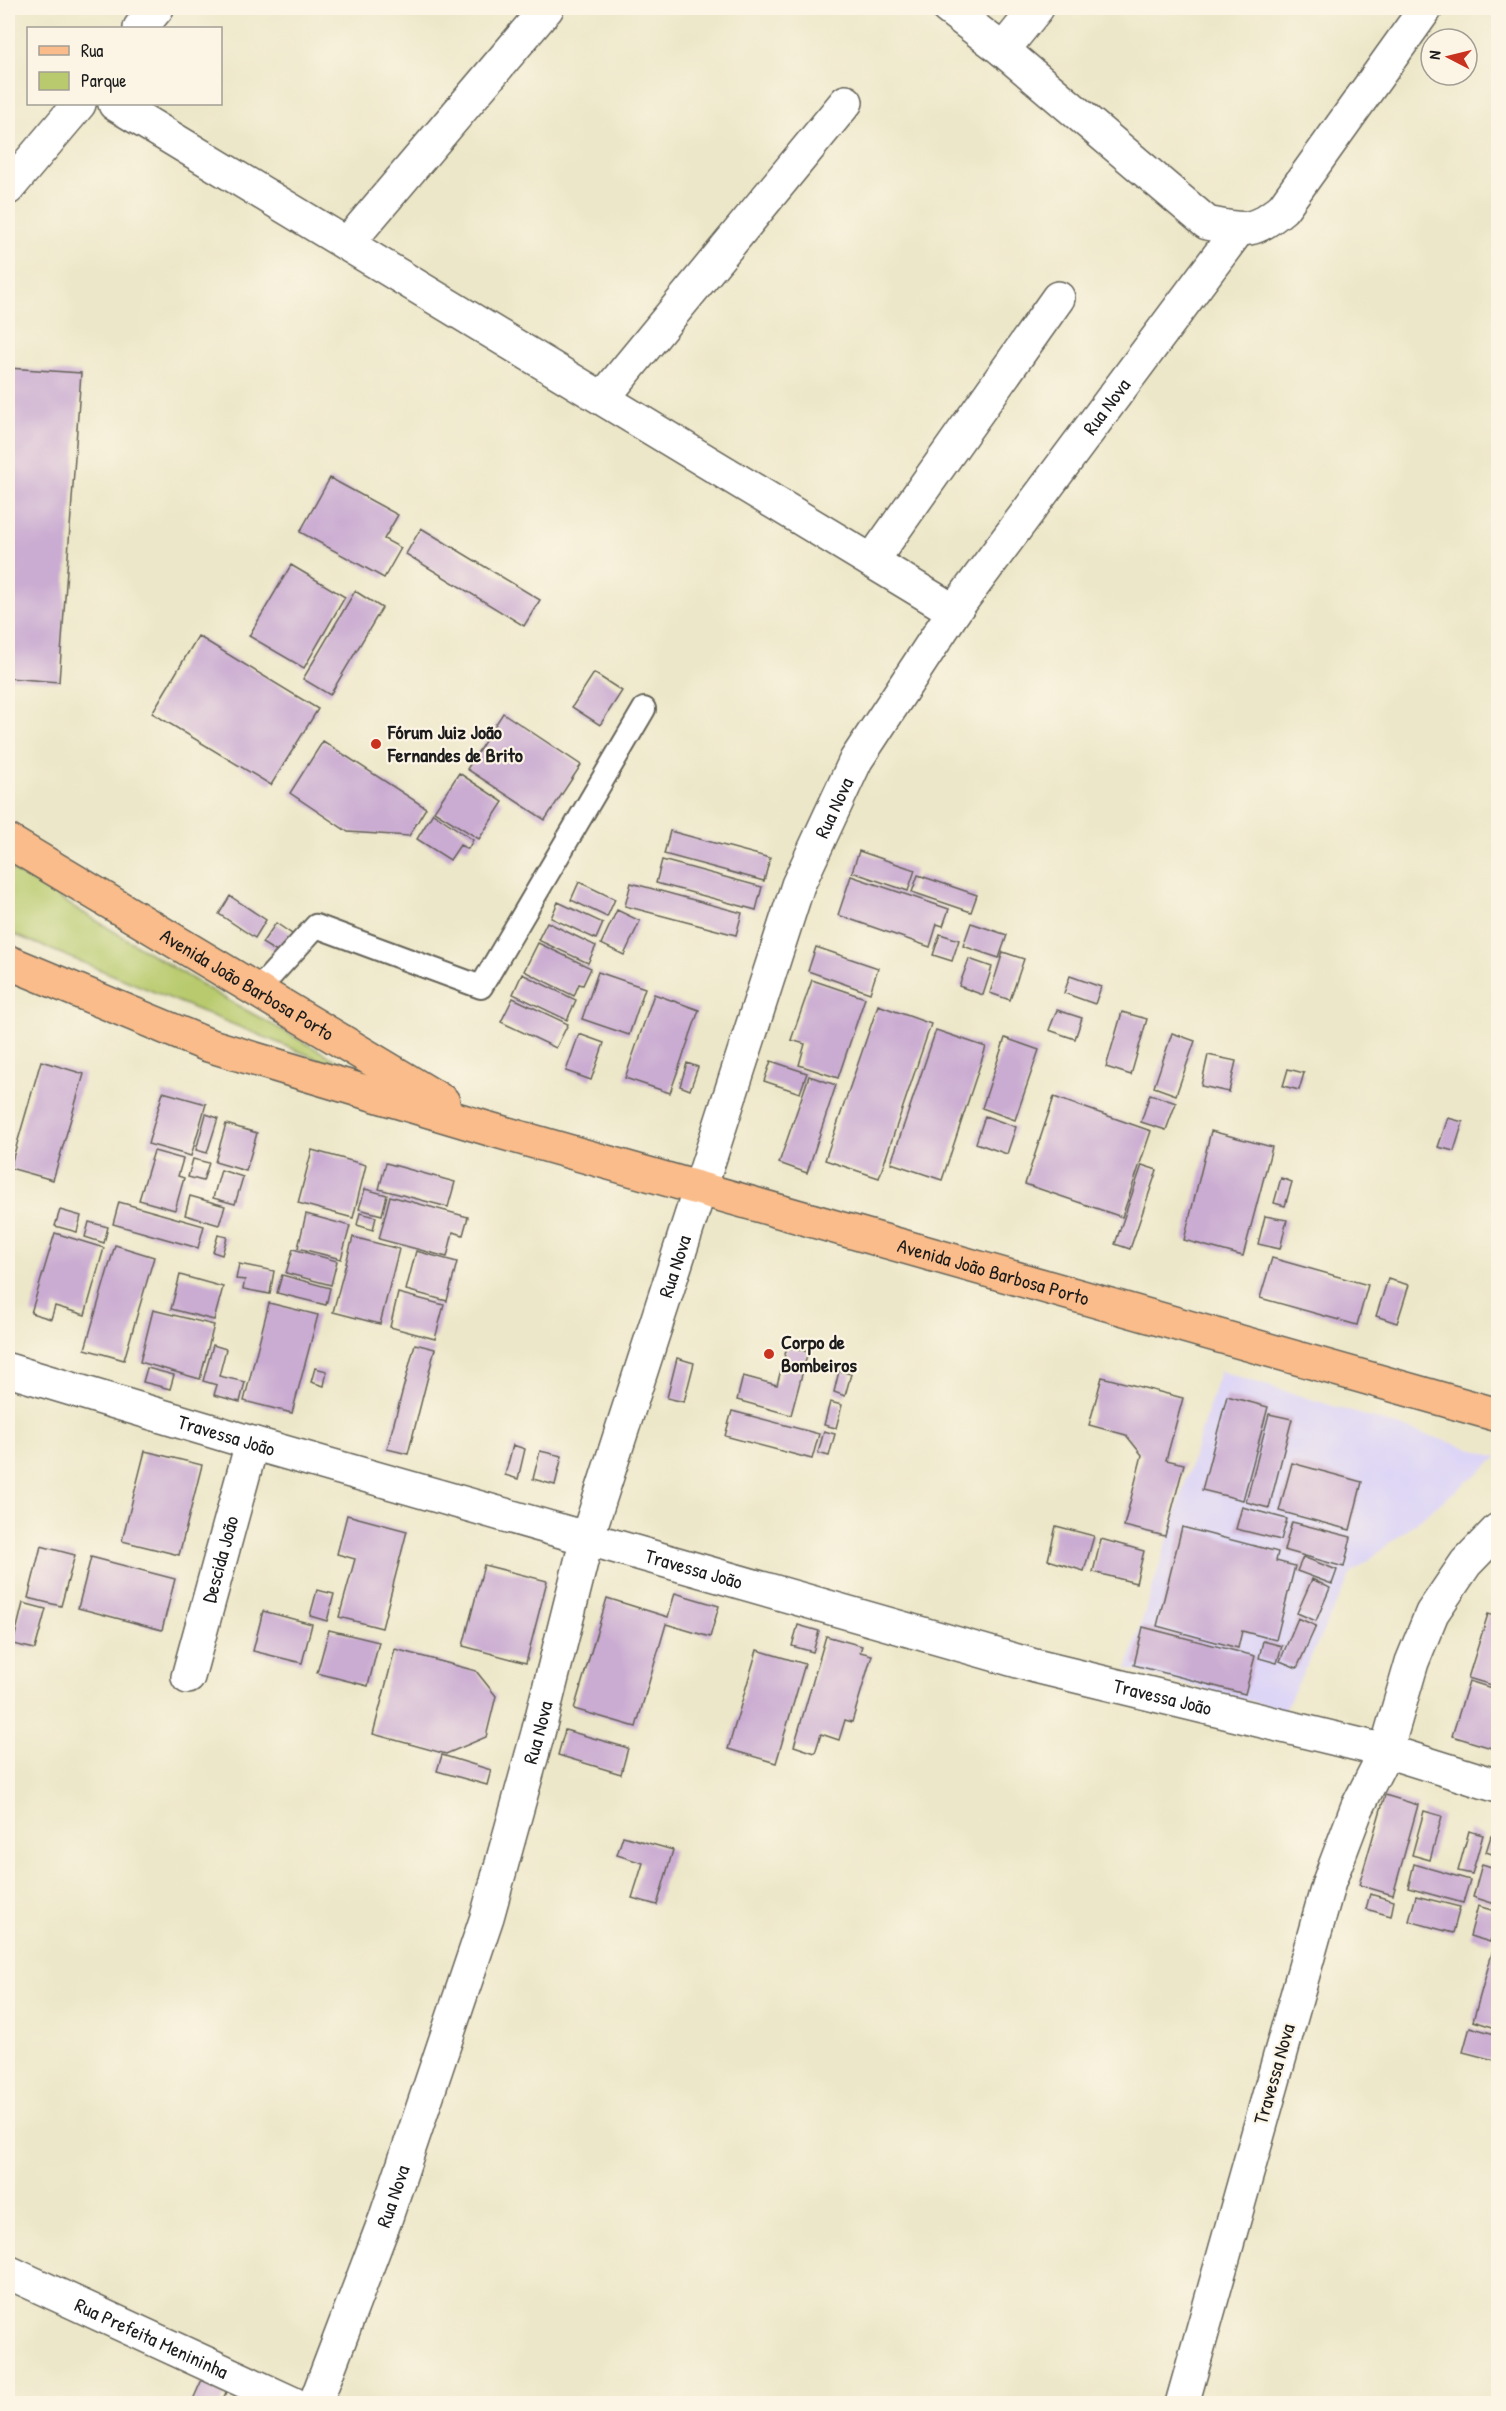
<svg xmlns="http://www.w3.org/2000/svg" width="1506" height="2411" font-family="'Patrick Hand',sans-serif">
  <style>
    .built { fill: #ddd5f6 }
    .green { fill: #b8ca6d; stroke: #6a7344; stroke-width: 1.5 }
    .building { fill: #caacd2 }
    .lines { fill: none; stroke-linecap: round; stroke-linejoin: round }
    .lane-casing { stroke: #656359; stroke-width: 26 }
    .street-casing { stroke: #656359; stroke-width: 36 }
    .primary-casing { stroke: #656359; stroke-width: 36 }
    .lane { stroke: #fff; stroke-width: 22 }
    .street { stroke: #fff; stroke-width: 33 }
    .primary { stroke: #f9bc8a; stroke-width: 33 }
    .poi-dot { fill: #c8321e; stroke: #fcf5e5; stroke-width: 2 }
    .labels { text-anchor: middle; stroke-width: 4.5; stroke-linejoin: round; paint-order: stroke }
    .street-label { font-size: 20px; fill: #1c1c1c; stroke: #fcf5e5 }
    .poi-label { font-size: 20px; font-weight: bold; fill: #1c1c1c; stroke: #fcf5e5; text-anchor: start }
  </style>
  <rect width="100%" height="100%" fill="#fcf5e5"/>
  <filter id="ink" filterUnits="userSpaceOnUse"><feTurbulence type="fractalNoise" baseFrequency=".0167" numOctaves="2"/><feDisplacementMap in="SourceGraphic" scale="12" xChannelSelector="R" yChannelSelector="G"/><feConvolveMatrix kernelMatrix="1 2 1 2 8 2 1 2 1" color-interpolation-filters="sRGB"/></filter>
  <filter id="wash" filterUnits="userSpaceOnUse"><feTurbulence type="fractalNoise" baseFrequency=".008" numOctaves="4" result="noise"/><feDisplacementMap in="SourceGraphic" scale="24" xChannelSelector="R" yChannelSelector="G"/><feGaussianBlur stdDeviation="1.35" result="paint"/><feColorMatrix in="noise" values="0 0 0 0 0 0 0 0 0 0 0 0 0 0 0 0 0 1.4 0 .05"/><feComposite in="paint" operator="in"/></filter>
  <g filter="url(#wash)">
    <rect width="100%" height="100%" fill="#ede7c9"/>
    <path class="built" d="M1220 1371 1498 1457 1351 1574 1285 1710 1127 1669Z"/>
    <path class="green" d="M8 867 217 994 381 1085 8 932Z"/>
    <g id="blocks">
      <path class="building" d="M8 368 81 373 59 682 8 678Z
        M330 478 398 515 384 539 401 548 384 578 300 532Z
        M421 528 540 600 524 626 406 554Z
        M291 565 345 597 304 668 249 636Z
        M355 591 382 608 330 695 303 679Z
        M198 636 318 709 271 785 152 713Z
        M594 673 622 691 600 725 572 707Z
        M503 713 581 765 545 820 467 769Z
        M323 741 426 808 409 836 348 832 290 793Z
        M459 773 503 802 479 839 434 811Z
        M433 813 473 840 468 849 460 845 450 860 417 839Z
        M670 831 770 858 764 881 664 854Z
        M859 851 915 870 908 891 852 872Z
        M662 860 762 887 756 910 656 883Z
        M918 875 977 895 971 912 912 892Z
        M851 876 949 909 943 926 937 924 930 947 838 915Z
        M579 882 615 899 607 917 571 900Z
        M631 883 742 913 736 935 625 906Z
        M230 896 266 920 255 938 219 914Z
        M558 902 603 923 596 939 551 918Z
        M617 910 640 921 624 955 601 944Z
        M547 922 596 946 588 963 538 940Z
        M276 923 292 934 280 954 262 943Z
        M971 923 1007 935 999 958 963 946Z
        M940 934 959 940 952 961 933 955Z
        M538 943 591 968 583 985 579 984 574 996 524 971Z
        M816 947 878 968 870 993 808 971Z
        M1003 952 1024 959 1010 1000 990 993Z
        M969 959 992 967 983 995 959 986Z
        M598 972 645 988 629 1035 582 1019Z
        M522 974 576 1000 567 1020 513 994Z
        M1070 976 1101 987 1095 1004 1064 993Z
        M812 980 865 998 838 1078 799 1065 805 1044 791 1040Z
        M654 994 699 1010 670 1093 625 1078Z
        M513 998 568 1024 556 1048 501 1022Z
        M878 1005 931 1024 879 1178 825 1160Z
        M1057 1010 1082 1018 1075 1039 1049 1030Z
        M1122 1012 1147 1019 1131 1075 1106 1067Z
        M936 1030 986 1047 942 1180 891 1163Z
        M1172 1033 1195 1041 1176 1095 1154 1087Z
        M579 1034 604 1043 591 1080 566 1071Z
        M1005 1038 1039 1050 1015 1120 982 1108Z
        M1208 1055 1236 1061 1229 1092 1201 1086Z
        M41 1061 84 1074 53 1180 10 1168Z
        M771 1061 807 1073 800 1093 764 1081Z
        M687 1063 698 1067 690 1090 680 1086Z
        M1288 1069 1304 1073 1299 1090 1283 1086Z
        M809 1076 836 1085 807 1173 779 1163Z
        M163 1092 206 1104 191 1156 148 1144Z
        M1150 1094 1176 1103 1166 1130 1141 1122Z
        M1054 1097 1151 1131 1122 1217 1025 1184Z
        M206 1114 218 1118 207 1153 196 1150Z
        M985 1116 1016 1127 1007 1154 976 1143Z
        M1448 1118 1463 1122 1454 1151 1438 1147Z
        M226 1124 257 1133 246 1171 215 1162Z
        M1211 1131 1272 1147 1243 1256 1184 1240Z
        M312 1150 366 1165 353 1218 298 1203Z
        M154 1151 183 1159 178 1176 184 1178 175 1210 139 1200Z
        M193 1159 209 1163 203 1181 188 1177Z
        M386 1163 455 1182 448 1207 379 1189Z
        M1142 1165 1157 1170 1130 1249 1115 1244Z
        M221 1170 243 1177 235 1204 213 1198Z
        M1281 1178 1292 1182 1285 1206 1274 1203Z
        M365 1189 387 1195 382 1215 359 1209Z
        M190 1196 225 1206 219 1225 185 1215Z
        M390 1196 468 1217 463 1235 453 1232 447 1257 379 1239Z
        M119 1202 204 1226 198 1248 113 1224Z
        M60 1210 81 1216 77 1232 55 1226Z
        M360 1213 376 1217 373 1230 357 1225Z
        M306 1214 350 1226 341 1259 298 1248Z
        M1265 1216 1287 1220 1280 1249 1258 1244Z
        M89 1222 108 1227 104 1243 85 1237Z
        M55 1233 104 1248 85 1315 55 1306 51 1319 31 1313Z
        M218 1235 227 1237 222 1255 213 1252Z
        M353 1237 399 1249 380 1324 333 1312Z
        M115 1245 154 1257 124 1360 85 1349Z
        M293 1249 337 1261 331 1285 286 1273Z
        M416 1251 457 1262 447 1301 406 1290Z
        M1272 1258 1368 1285 1357 1325 1260 1298Z
        M239 1264 274 1271 270 1294 243 1289 245 1280 236 1279Z
        M180 1275 223 1287 214 1320 171 1309Z
        M282 1275 330 1288 326 1305 277 1293Z
        M1388 1279 1409 1285 1397 1323 1376 1316Z
        M398 1293 444 1305 435 1339 390 1327Z
        M269 1303 318 1315 292 1413 244 1401Z
        M153 1310 214 1325 200 1379 140 1362Z
        M415 1344 435 1349 408 1454 387 1449Z
        M213 1345 226 1349 219 1376 245 1382 240 1402 214 1395 217 1385 203 1381Z
        M787 1347 808 1352 791 1415 737 1400 743 1376 777 1385Z
        M677 1358 694 1363 684 1402 667 1398Z
        M147 1368 174 1375 170 1389 143 1382Z
        M315 1368 327 1371 324 1386 311 1382Z
        M839 1371 851 1374 845 1396 834 1392Z
        M1102 1377 1183 1398 1166 1460 1184 1464 1165 1536 1124 1526 1142 1455 1126 1435 1089 1425Z
        M1227 1396 1268 1407 1243 1500 1202 1490Z
        M830 1402 842 1405 836 1428 824 1425Z
        M732 1411 819 1434 812 1459 725 1436Z
        M1269 1414 1292 1419 1269 1508 1246 1502Z
        M824 1431 835 1434 829 1456 818 1453Z
        M513 1445 525 1449 518 1479 505 1475Z
        M145 1451 202 1465 179 1555 122 1541Z
        M540 1451 562 1456 555 1485 533 1479Z
        M1292 1463 1362 1482 1350 1530 1279 1511Z
        M1242 1507 1287 1519 1281 1540 1236 1529Z
        M347 1515 407 1531 382 1628 339 1617 355 1559 337 1554Z
        M1292 1522 1351 1537 1344 1567 1284 1550Z
        M1056 1526 1094 1536 1084 1571 1048 1560Z
        M1182 1527 1278 1552 1276 1561 1295 1566 1276 1640 1242 1631 1238 1648 1157 1626Z
        M1101 1539 1144 1551 1136 1583 1093 1572Z
        M41 1546 75 1555 61 1606 28 1598Z
        M91 1557 175 1579 162 1630 78 1608Z
        M1303 1557 1337 1570 1332 1584 1297 1571Z
        M484 1565 547 1581 526 1663 463 1646Z
        M1312 1579 1330 1588 1316 1621 1297 1613Z
        M317 1590 334 1594 327 1621 310 1616Z
        M675 1593 719 1606 710 1637 666 1624 636 1727 574 1709 607 1598 668 1617Z
        M23 1603 46 1609 35 1649 13 1644Z
        M263 1611 312 1624 302 1663 253 1651Z
        M1488 1614 1498 1617V1687L1468 1678Z
        M1298 1618 1316 1626 1297 1668 1280 1661Z
        M798 1625 819 1631 813 1652 792 1646Z
        M1143 1627 1255 1656 1245 1694 1134 1665Z
        M329 1630 379 1642 368 1686 317 1673Z
        M826 1636 862 1646 860 1652 872 1655 852 1722 845 1720 839 1740 821 1734 815 1753 794 1746Z
        M1263 1641 1282 1646 1277 1663 1259 1658Z
        M395 1649 476 1671 496 1696 486 1737 446 1754 373 1734Z
        M757 1650 805 1664 776 1763 728 1749Z
        M1469 1681 1498 1690V1750L1452 1736Z
        M565 1730 628 1748 621 1774 558 1755Z
        M442 1755 491 1770 487 1785 437 1771Z
        M1385 1795 1418 1805 1393 1895 1359 1885Z
        M1424 1811 1442 1816 1430 1860 1412 1855Z
        M1469 1831 1483 1835 1472 1874 1458 1871Z
        M623 1836 673 1850 657 1905 632 1898 643 1863 617 1855Z
        M1491 1836 1498 1839V1864L1495 1863 1498 1856 1486 1852Z
        M1414 1864 1470 1880 1463 1903 1408 1888Z
        M1482 1864 1498 1869V1905L1473 1897Z
        M1370 1894 1394 1901 1391 1916 1366 1909Z
        M1416 1896 1460 1907 1453 1933 1409 1921Z
        M1478 1906 1498 1912 1490 1942 1470 1936Z
        M1498 1932V2018L1496 2028 1473 2021Z
        M1470 2027 1498 2035V2061L1463 2052Z
        M205 2373 229 2385 221 2404H191Z"/>
    </g>
  </g>
  <g filter="url(#ink)">
    <use href="#blocks" fill-opacity="0" stroke="#656359" stroke-width="1.5"/>
    <g class="lines">
      <defs>
        <path id="lane" d="M256 992 316 926 481 987 644 709"/>
        <g id="street">
          <path d="M948 8 1003 50 1207 223C1245 231 1252 234 1283 208L1426 8"/>
          <path d="M140 28 157 8"/>
          <path d="M1003 50 1037 8"/>
          <path d="M115 104 954 611"/>
          <path d="M8 188 79 104"/>
          <path d="M347 244 547 8"/>
          <path d="M603 398 846 102"/>
          <path d="M872 561 1058 298"/>
          <path id="s1" d="M8 1370 252 1443 1035 1666 1386 1751 1357 1808 1329 1882 1182 2404"/>
          <path d="M1498 1530 1466 1563 1432 1613 1412 1662 1386 1751 1498 1786"/>
          <path id="s2" d="M188 1677 252 1443"/>
          <path id="s3" d="M8 2272 294 2404"/>
          <path id="s4" d="M315 2404 385 2220 487 1917 538 1733 587 1538 798 885 856 760 954 611 1238 230"/>
        </g>
        <g id="primary">
          <path id="s5" d="M8 841 443 1102"/>
          <path id="s6" d="M8 962 208 1045 486 1128 1498 1415"/>
        </g>
      </defs>
      <use href="#lane" class="lane-casing"/>
      <use href="#street" class="street-casing"/>
      <use href="#primary" class="primary-casing"/>
      <use href="#lane" class="lane"/>
      <use href="#street" class="street"/>
      <use href="#primary" class="primary"/>
    </g>
  </g>
  <g class="poi-dot">
    <circle cx="376" cy="744" r="6"/>
    <circle cx="769" cy="1354" r="6"/>
  </g>
  <g class="labels">
    <g class="street-label">
      <text dy="7" stroke="none"><textPath href="#s4" startOffset="2166">Rua Nova</textPath></text>
      <text dy="7" stroke="none"><textPath href="#s4" startOffset="1680">Rua Nova</textPath></text>
      <text dy="7" stroke="none"><textPath href="#s5" startOffset="279">Avenida João Barbosa Porto</textPath></text>
      <text dy="7" stroke="none"><textPath href="#s4" startOffset="1194">Rua Nova</textPath></text>
      <text dy="7" stroke="none"><textPath href="#s6" startOffset="1034">Avenida João Barbosa Porto</textPath></text>
      <text dy="7" stroke="none"><textPath href="#s1" startOffset="228">Travessa João</textPath></text>
      <text dy="7" stroke="none"><textPath href="#s2" startOffset="122">Descida João</textPath></text>
      <text dy="7" stroke="none"><textPath href="#s1" startOffset="714">Travessa João</textPath></text>
      <text dy="7" stroke="none"><textPath href="#s1" startOffset="1200">Travessa João</textPath></text>
      <text dy="7" stroke="none"><textPath href="#s4" startOffset="708">Rua Nova</textPath></text>
      <text transform="translate(1274 2074) rotate(-74)" y="7">Travessa Nova</text>
      <text dy="7" stroke="none"><textPath href="#s4" startOffset="222">Rua Nova</textPath></text>
      <text dy="7" stroke="none"><textPath href="#s3" startOffset="158">Rua Prefeita Menininha</textPath></text>
    </g>
    <g class="poi-label">
      <text x="388" y="739">Fórum Juiz João<tspan x="388" dy="23">Fernandes de Brito</tspan></text>
      <text x="781" y="1349">Corpo de<tspan x="781" dy="23">Bombeiros</tspan></text>
    </g>
  </g>
  <rect width="1506" height="2411" fill="none" stroke="#fcf5e5" stroke-width="30"/>
  <rect x="27" y="27" width="195" height="78" fill="#fcf5e5" stroke="#a29e95" stroke-width="1.5"/>
  <rect x="39" y="46" width="30" height="9" fill="#f9bc8a" stroke="#a29e95" stroke-width="1.5"/>
  <text x="81" y="57" font-size="18" fill="#1c1c1c">Rua</text>
  <rect x="39" y="72" width="30" height="18" fill="#b8ca6d" stroke="#a29e95" stroke-width="1.5"/>
  <text x="81" y="87" font-size="18" fill="#1c1c1c">Parque</text>
  <g transform="translate(1449 57) rotate(277)"><circle r="28" fill="#fcf5e5" stroke="#a29e95" stroke-width="1.5"/>
  <path d="M0-4.5L10 22L0 15L-10 22Z" fill="#c8321e"/>
  <text y="-9" font-size="16" font-weight="bold" text-anchor="middle" fill="#1c1c1c">N</text>
  </g>
</svg>
